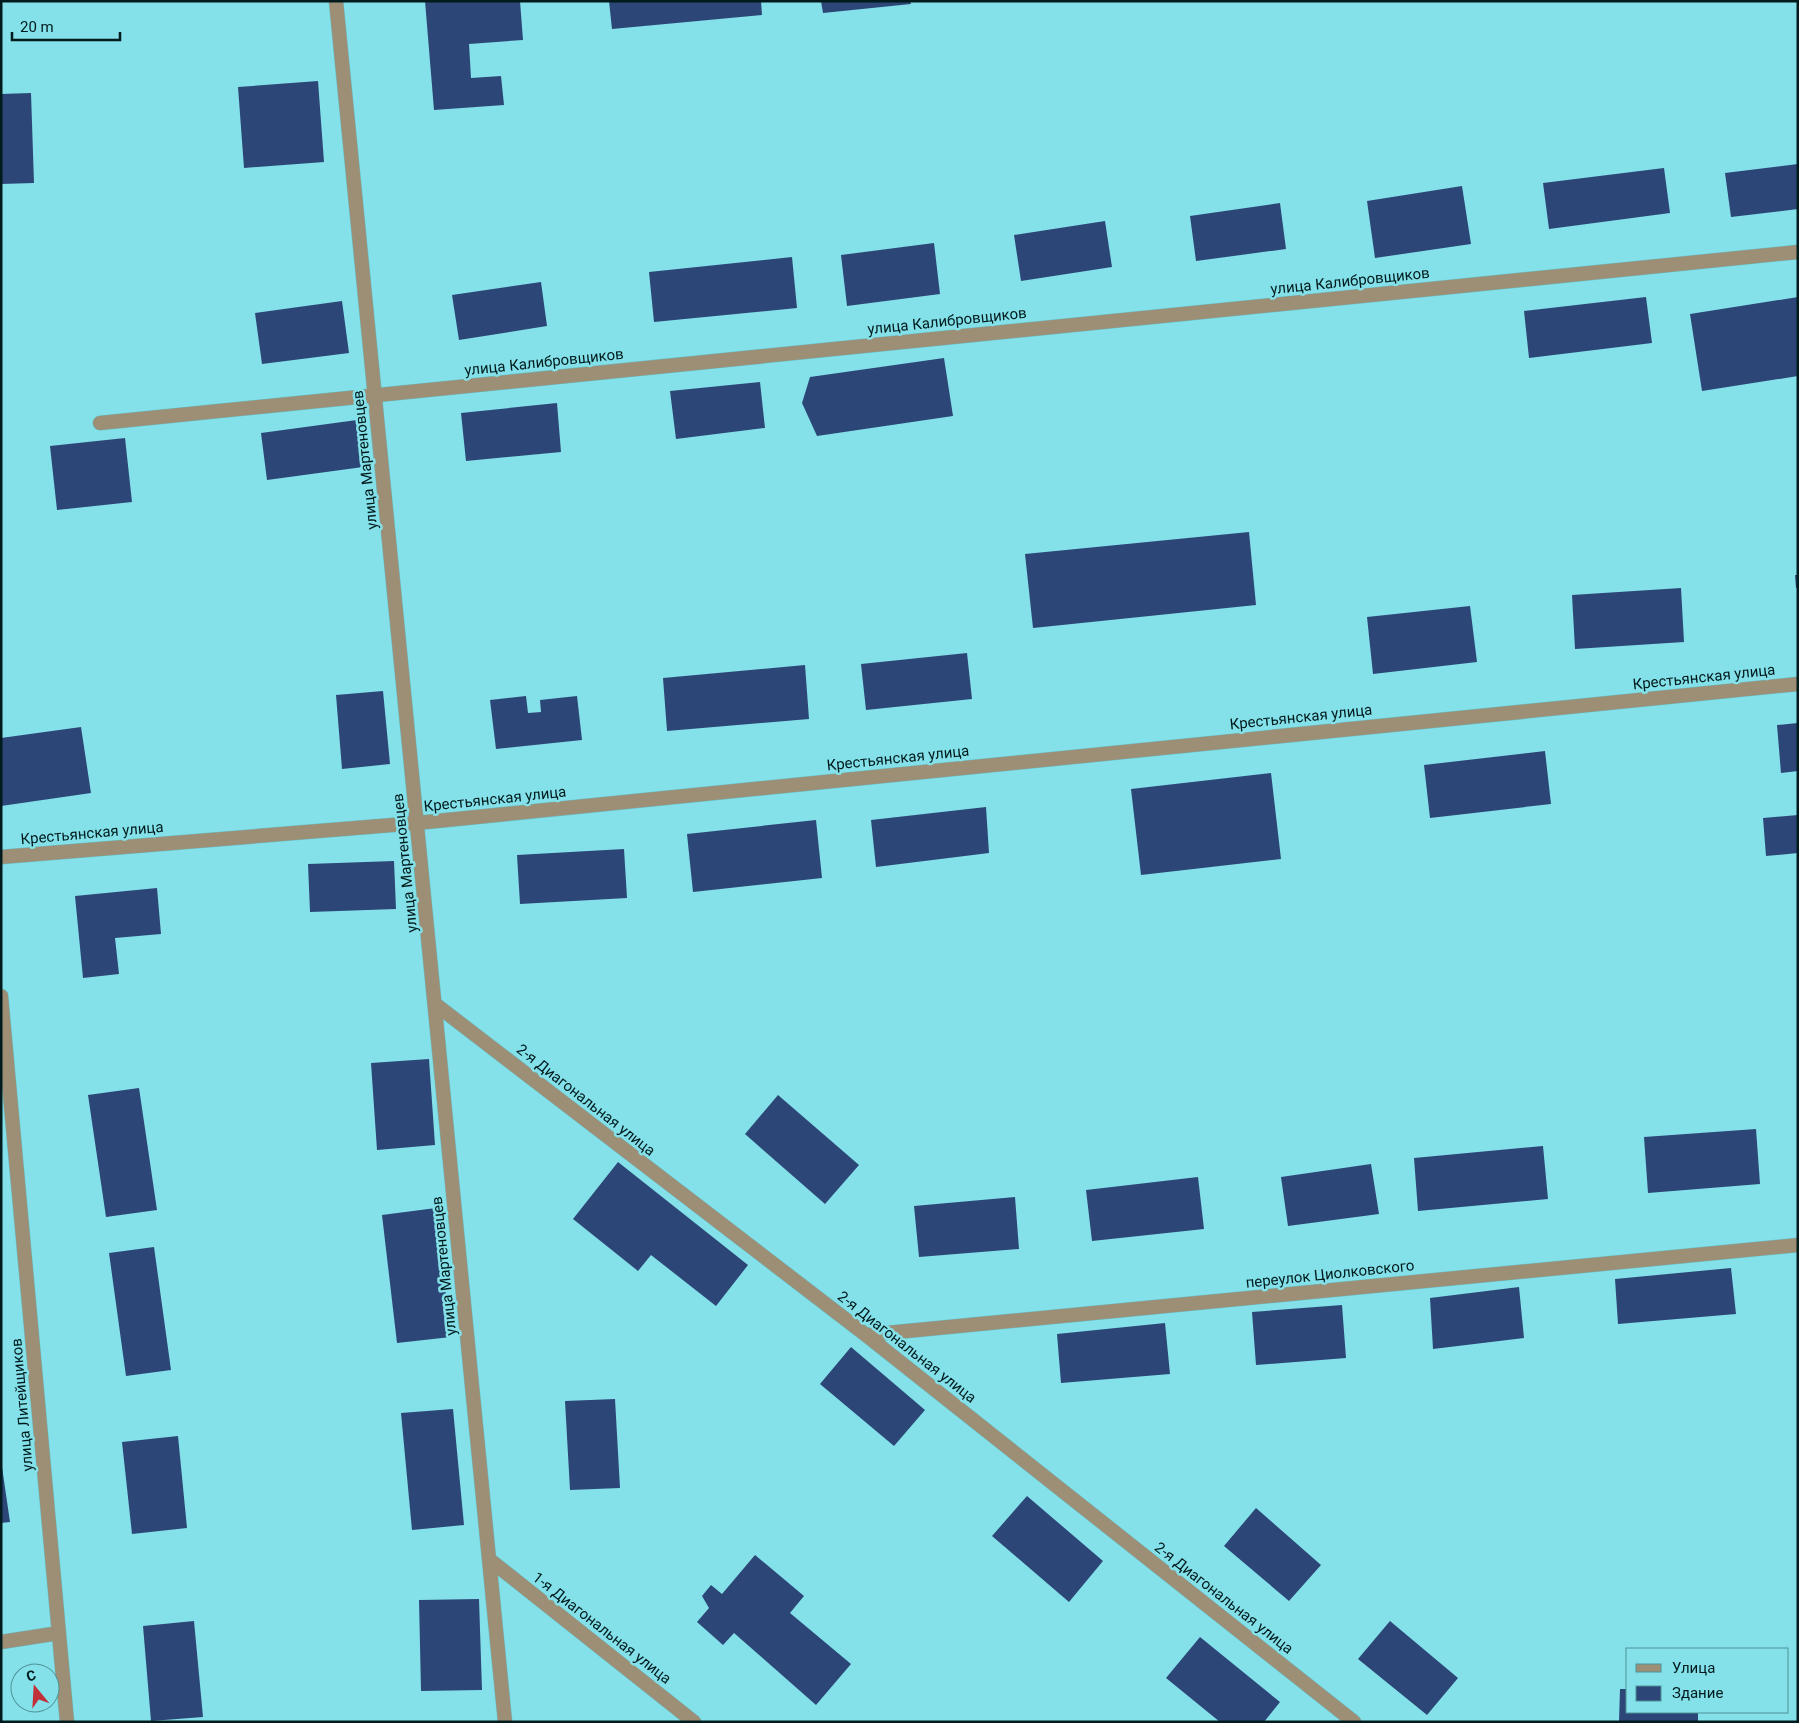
<svg xmlns="http://www.w3.org/2000/svg" width="1799" height="1723" font-family="Roboto,sans-serif">
  <style>
    .building { fill: #2d4678 }
    .lines { fill: none; stroke-linecap: round; stroke-linejoin: round }
    .minor-casing { stroke: #6cbdc4; stroke-width: 15 }
    .tertiary-casing { stroke: #6cbdc4; stroke-width: 15 }
    .minor { stroke: #9d8f75; stroke-width: 14 }
    .tertiary { stroke: #9d8f75; stroke-width: 14 }
    .labels { text-anchor: middle; stroke-width: 5; stroke-linejoin: round; paint-order: stroke }
    .street-label { font-size: 15px; fill: #001b1d; stroke: #84e1e9 }
  </style>
  <rect width="100%" height="100%" fill="#84e1e9"/>
  <path class="building" d="M425 1H520L523 40 469 44 471 78 501 76 504 105 434 110Z
    M609 1H761L762 15 612 29Z
    M821 1H910L911 4 823 13Z
    M318 81 324 162 244 168 238 87Z
    M31 93 34 183 1 184V94Z
    M1798 164V209L1731 217 1725 173Z
    M1664 168 1670 213 1549 229 1543 183Z
    M1462 186 1471 244 1375 258 1367 201Z
    M1280 203 1286 249 1196 261 1190 216Z
    M1105 221 1112 267 1021 281 1014 235Z
    M934 243 940 294 847 306 841 255Z
    M792 257 797 308 654 322 649 272Z
    M541 282 547 326 459 340 452 295Z
    M1646 297 1652 343 1529 358 1524 311Z
    M1798 297V376L1702 391 1690 314Z
    M342 301 349 353 262 364 255 313Z
    M944 358 953 416 817 436 802 403 810 377Z
    M760 382 765 428 676 439 670 391Z
    M557 403 561 452 466 461 461 413Z
    M357 420 363 467 267 480 261 433Z
    M125 438 132 502 57 510 50 446Z
    M1249 532 1256 605 1033 628 1025 554Z
    M1795 575H1798V588H1796Z
    M1681 588 1684 642 1575 649 1572 595Z
    M1470 606 1477 662 1373 674 1367 617Z
    M967 653 972 699 866 710 861 664Z
    M805 665 809 719 667 731 663 678Z
    M383 691 390 764 342 769 336 695Z
    M526 696 528 713 541 712 540 700 577 696 582 740 496 749 490 700Z
    M1798 723V771L1781 773 1777 725Z
    M81 727 91 793 1 806V738Z
    M1545 751 1551 804 1430 818 1424 765Z
    M1271 773 1281 859 1141 875 1131 789Z
    M986 807 989 853 876 867 871 820Z
    M1798 815V853L1766 856 1763 818Z
    M816 820 822 878 693 892 687 834Z
    M624 849 627 898 520 904 517 855Z
    M394 861 396 909 310 912 308 864Z
    M157 888 161 934 115 938 119 974 83 978 75 896Z
    M429 1059 435 1145 377 1150 371 1063Z
    M139 1088 157 1210 106 1217 88 1095Z
    M778 1095 859 1165 825 1204 745 1134Z
    M1756 1129 1760 1184 1648 1193 1644 1137Z
    M1543 1146 1548 1199 1418 1211 1414 1158Z
    M618 1162 748 1265 716 1306 651 1255 638 1271 573 1219Z
    M1371 1164 1379 1214 1288 1226 1281 1177Z
    M1198 1177 1204 1229 1092 1241 1086 1190Z
    M1015 1197 1019 1249 919 1257 914 1206Z
    M436 1208 451 1337 397 1343 382 1215Z
    M154 1247 171 1370 126 1376 109 1253Z
    M1731 1268 1736 1314 1618 1324 1615 1279Z
    M1519 1287 1524 1338 1433 1349 1430 1298Z
    M1342 1305 1346 1358 1256 1365 1252 1312Z
    M1165 1323 1170 1374 1061 1383 1057 1334Z
    M851 1347 925 1410 894 1446 820 1384Z
    M615 1399 620 1488 570 1490 565 1401Z
    M453 1409 464 1525 412 1530 401 1413Z
    M178 1436 187 1528 132 1534 122 1442Z
    M2 1467 10 1522 1 1523V1468Z
    M1027 1496 1103 1561 1069 1602 992 1536Z
    M1256 1508 1321 1565 1289 1601 1224 1546Z
    M755 1555 804 1596 790 1613 851 1664 816 1705 734 1633 723 1645 697 1622 709 1608 702 1596 711 1585 722 1594Z
    M479 1599 482 1690 421 1691 419 1600Z
    M194 1621 203 1717 151 1721 143 1626Z
    M1390 1621 1458 1678 1427 1715 1358 1659Z
    M1200 1637 1280 1702 1264 1722H1220L1166 1678Z
    M1620 1689H1628V1712H1698V1722H1619Z"/>
  <g class="lines">
    <defs>
      <path id="minor" d="M100 423 1798 252
        M1 857 417 823 1798 684
        M1 996 67 1722
        M435 1004 866 1335 1354 1722
        M866 1335 1798 1245
        M490 1560 694 1722
        M1 1642 59 1633"/>
      <path id="tertiary" d="M336 1 505 1722"/>
    </defs>
    <use href="#minor" class="minor-casing"/>
    <use href="#tertiary" class="tertiary-casing"/>
    <use href="#minor" class="minor"/>
    <use href="#tertiary" class="tertiary"/>
  </g>
  <g class="labels">
    <g class="street-label">
      <text transform="translate(1350 281) rotate(-6)" y="5">улица Калибровщиков</text>
      <text transform="translate(947 321) rotate(-6)" y="5">улица Калибровщиков</text>
      <text transform="translate(544 362) rotate(-6)" y="5">улица Калибровщиков</text>
      <text transform="translate(365 460) rotate(-96)" y="5">улица Мартеновцев</text>
      <text transform="translate(1704 677) rotate(-6)" y="5">Крестьянская улица</text>
      <text transform="translate(1301 717) rotate(-6)" y="5">Крестьянская улица</text>
      <text transform="translate(898 758) rotate(-6)" y="5">Крестьянская улица</text>
      <text transform="translate(495 799) rotate(-6)" y="5">Крестьянская улица</text>
      <text transform="translate(92 833) rotate(-5)" y="5">Крестьянская улица</text>
      <text transform="translate(405 863) rotate(-96)" y="5">улица Мартеновцев</text>
      <text transform="translate(586 1100) rotate(38)" y="5">2-я Диагональная улица</text>
      <text transform="translate(444 1266) rotate(-96)" y="5">улица Мартеновцев</text>
      <text transform="translate(1330 1274) rotate(-6)" y="5">переулок Циолковского</text>
      <text transform="translate(907 1347) rotate(38)" y="5">2-я Диагональная улица</text>
      <text transform="translate(22 1405) rotate(-95)" y="5">улица Литейщиков</text>
      <text transform="translate(1224 1598) rotate(38)" y="5">2-я Диагональная улица</text>
      <text transform="translate(602 1628) rotate(38)" y="5">1-я Диагональная улица</text>
    </g>
  </g>
  <rect width="1799" height="1723" fill="none" stroke="#001b1d" stroke-width="5"/>
  <rect x="1626" y="1648" width="162" height="65" fill="#84e1e9" stroke="#4f9297"/>
  <rect x="1636" y="1664" width="25" height="8" fill="#9d8f75" stroke="#4f9297"/>
  <text x="1672" y="1673" font-size="15" fill="#001b1d">Улица</text>
  <rect x="1636" y="1686" width="25" height="15" fill="#2d4678" stroke="#4f9297"/>
  <text x="1672" y="1698" font-size="15" fill="#001b1d">Здание</text>
  <g transform="translate(35 1688) rotate(342)"><circle r="24" fill="#84e1e9" stroke="#4f9297"/>
  <path d="M0-4L9 19L0 12L-9 19Z" fill="#c1313a"/>
  <text y="-8" font-size="14" font-weight="bold" text-anchor="middle" fill="#001b1d">С</text>
  </g>
  <path d="M12 32v8h108v-8" fill="none" stroke="#001b1d" stroke-width="2.5"/>
  <text x="20" y="32" font-size="15" fill="#001b1d" stroke="#84e1e9" stroke-width="4" paint-order="stroke">20 m</text>
</svg>
